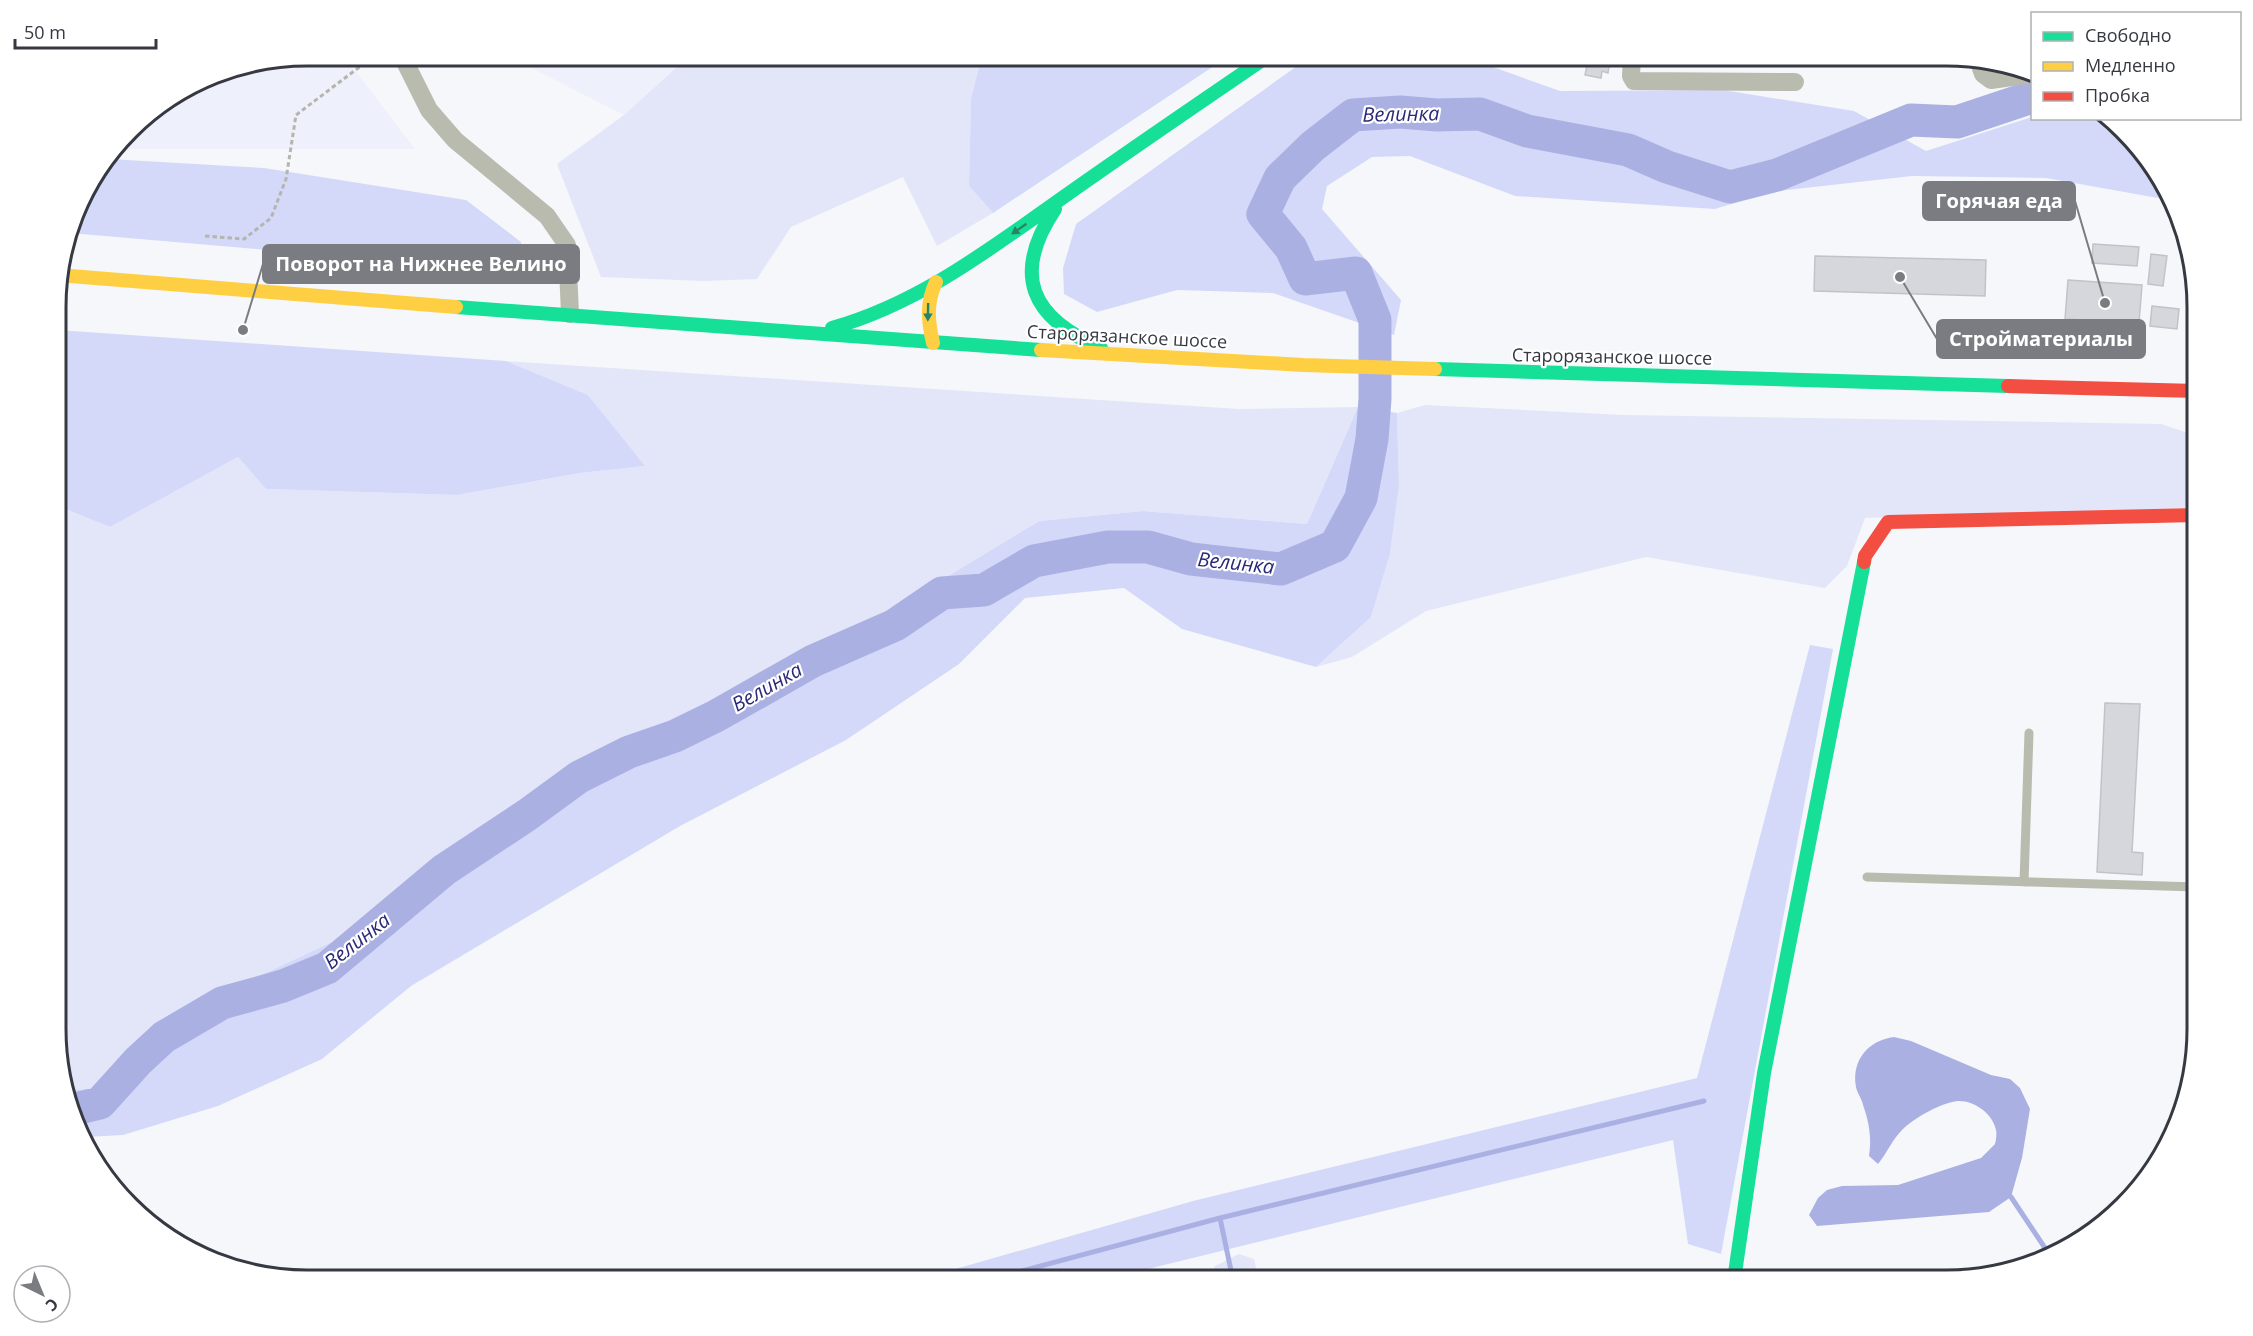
<svg xmlns="http://www.w3.org/2000/svg" width="2253" height="1336" font-family="'Open Sans',sans-serif">
  <style>
    .built { fill: #eef0fc }
    .green { fill: #e3e6f9 }
    .forest { fill: #d4d9fa }
    .water { fill: #aab1e2 }
    .lines { fill: none; stroke-linecap: round; stroke-linejoin: round }
    .stream { stroke: #aab1e2; stroke-width: 5 }
    .river { stroke: #aab1e2; stroke-width: 33 }
    .building { fill: #d6d7dc; stroke: #c2c3c9; stroke-width: 1.5 }
    .path { stroke: #b4b6ae; stroke-width: 3; stroke-dasharray: 4.5 3; stroke-linecap: butt }
    .lane { stroke: #b9bbaf; stroke-width: 9 }
    .street { stroke: #b9bbaf; stroke-width: 18 }
    .fast { stroke: #16e098; stroke-width: 14 }
    .slow { stroke: #ffcf43; stroke-width: 14 }
    .jam { stroke: #f24e42; stroke-width: 14 }
    .oneway { fill: #288469 }
    .labels { text-anchor: middle; stroke-width: 4.5; stroke-linejoin: round; paint-order: stroke }
    .street-label { font-size: 18px; fill: #373942; stroke: #fff }
    .water-label { font-size: 20px; font-style: italic; fill: #2a2877; stroke: #fff }
    .rim { fill: none; stroke: #373942; stroke-width: 3 }
    .leader { fill: none; stroke: #7a7c82; stroke-width: 2 }
    .callout-dot { fill: #7a7c82; stroke: #fff; stroke-width: 2 }
    .callout { fill: #7a7c82; stroke: #7a7c82; stroke-width: 2 }
    .callout-label { font-size: 20px; text-anchor: middle; font-weight: bold; fill: #fff }
  </style>
  <rect width="100%" height="100%" fill="#f6f7fa"/>
  <path class="built" d="M307 56H344L415 149H117L141 118 211 75Z
    M508 56H689L624 115Z"/>
  <path class="green" d="M689 56H982L971 98 969 186 993 213 937 246 903 177 791 227 757 279 704 281 601 277 557 164 624 115Z
    M506 361 1239 409 1358 407 1307 524 1143 511 1039 521 872 622 539 793 336 940 187 1010 94 1088 69 1091 58 1062V506L110 527 238 457 266 489 457 495 580 473 644 466 588 395Z
    M1425 405 1624 415 2161 424 2197 436V502L2186 508 1865 518 1847 566 1825 588 1646 557 1426 611 1352 657 1316 667 1371 617 1390 554 1399 486 1397 413Z
    M1239 1254 1254 1259 1259 1280H1209L1215 1266Z"/>
  <path class="forest" d="M982 56H1229L993 213 969 186 971 98Z
    M1311 56H1462L1560 91 1723 90 1854 111 1926 151 2032 117 2110 119 2124 129 2164 181 2169 200 2046 178 1912 176 1769 192 1715 209 1515 196 1410 156 1372 157 1327 186 1322 209 1401 300 1394 335 1273 293 1177 290 1097 312 1064 294 1063 268 1076 224Z
    M109 159 264 168 466 200 521 242 525 272 70 233 82 195Z
    M58 330 506 361 588 395 645 466 580 473 457 495 266 489 238 457 110 527 58 506Z
    M1358 407 1397 413 1399 486 1390 554 1371 617 1316 667 1182 629 1124 588 1025 598 959 664 846 740 680 826 411 986 322 1059 218 1106 123 1135 86 1137 69 1091 94 1088 187 1010 336 940 539 793 872 622 1039 521 1143 511 1307 524Z
    M1810 645 1833 649 1721 1254 1688 1244 1673 1140 1103 1280H917L1193 1201 1697 1078Z"/>
  <path class="water" d="M1894 1037 1911 1041 1991 1075 2010 1079 2020 1088 2030 1109 2022 1158 2011 1197 1989 1212 1817 1226 1809 1215 1818 1198 1827 1190 1842 1186 1898 1185 1981 1158 1995 1144C1996 1140 1997 1134 1996 1130 1993 1114 1975 1101 1959 1101 1942 1102 1914 1118 1902 1130 1892 1140 1887 1153 1878 1164L1869 1156C1872 1138 1869 1122 1863 1105 1862 1099 1857 1093 1856 1087 1851 1060 1869 1040 1894 1037Z"/>
  <g class="lines">
    <path class="stream" d="M2011 1197 2049 1254
      M1220 1218 1233 1280
      M1758 1276V1280
      M988 1280 1220 1218 1704 1101"/>
    <path class="river" d="M75 1109 100 1103 138 1061 164 1037 222 1003 283 986 327 968 444 870 527 815 579 777 629 752 675 736 716 716 813 661 895 625 942 593 984 590 1034 561 1108 547H1148L1191 559 1281 569 1335 546 1361 498 1372 439 1375 399V320L1356 273 1305 279 1291 248 1263 214 1280 178 1313 146 1353 115 1400 112 1437 115 1480 114 1527 131 1628 150 1667 167 1730 187 1777 175 1911 120 1957 122 2032 97"/>
  </g>
  <path class="building" d="M1589 56 1610 59 1608 73 1602 71 1601 78 1585 75Z
    M2093 244 2139 247 2137 266 2092 263Z
    M2151 254 2167 256 2163 286 2148 284Z
    M1815 256 1986 260 1985 296 1814 291Z
    M2068 280 2142 285 2139 323 2065 319Z
    M2152 306 2179 309 2177 329 2150 326Z
    M2105 703 2140 704 2132 852 2143 853 2142 875 2097 872Z"/>
  <g class="lines">
    <path class="path" d="M205 236 244 239 271 218 286 179 296 115 374 56"/>
    <path class="lane" d="M1867 877 2197 887
      M2024 882 2029 733"/>
    <path class="street" d="M402 56 429 110 455 140 547 216 567 245 570 314
      M1632 56 1631 76 1634 81 1795 82
      M1978 60 1983 74 1991 80 2032 74"/>
    <path class="fast" d="M1055 209C1011 275 1031 318 1101 348
      M456 307 1041 350
      M832 328C917 304 986 252 1058 201 1127 152 1198 104 1268 56
      M1435 369 2008 386
      M1734 1280 1764 1073 1864 562"/>
    <path class="slow" d="M58 275 456 307
      M933 343C928 321 926 303 936 282
      M1041 350 1303 365 1435 369"/>
    <path class="jam" d="M2008 386 2197 391
      M1864 562 1865 556 1888 522 2197 515"/>
  </g>
  <defs><path id="oneway-solid" d="M-6-.8H1V-3.2L6.5 0L1 3.2V.8H-6Z" transform="scale(1.5)"/></defs>
  <g class="oneway">
    <use href="#oneway-solid" transform="translate(1019 229) rotate(145)"/>
    <use href="#oneway-solid" transform="translate(928 312) rotate(91)"/>
  </g>
  <g class="labels">
    <g class="street-label">
      <text transform="translate(1127 337) rotate(3)" y="6">Старорязанское шоссе</text>
      <text transform="translate(1612 357) rotate(1)" y="6">Старорязанское шоссе</text>
    </g>
    <g class="water-label">
      <text transform="translate(1401 114) rotate(-1)" y="7">Велинка</text>
      <text transform="translate(1236 563) rotate(6)" y="7">Велинка</text>
      <text transform="translate(767 687) rotate(-30)" y="7">Велинка</text>
      <text transform="translate(357 941) rotate(-38)" y="7">Велинка</text>
    </g>
  </g>
  <path d="M0 0H2253V1336H0ZM307 66H1946A241 241 0 0 1 2187 307V1029A241 241 0 0 1 1946 1270H307A241 241 0 0 1 66 1029V307A241 241 0 0 1 307 66Z" fill="#fff" fill-rule="evenodd"/>
  <path class="rim" d="M307 66H1946A241 241 0 0 1 2187 307V1029A241 241 0 0 1 1946 1270H307A241 241 0 0 1 66 1029V307A241 241 0 0 1 307 66Z"/>
  <path class="leader" d="M2105 303L2075 201M243 330L263 264M1900 277L1937 339"/>
  <g class="callout-dot">
    <circle cx="2105" cy="303" r="6"/>
    <circle cx="243" cy="330" r="6"/>
    <circle cx="1900" cy="277" r="6"/>
  </g>
  <g class="callout">
    <rect x="1923" y="182" width="152" height="38" rx="6"/>
    <rect x="263" y="245" width="316" height="38" rx="6"/>
    <rect x="1937" y="320" width="208" height="38" rx="6"/>
  </g>
  <g class="callout-label">
    <text x="1999" y="208">Горячая еда</text>
    <text x="421" y="271">Поворот на Нижнее Велино</text>
    <text x="2041" y="346">Стройматериалы</text>
  </g>
  <rect x="2031" y="12" width="210" height="108" fill="#ffffff" stroke="#afb0b3" stroke-width="1.5"/>
  <rect x="2043" y="32" width="30" height="9" fill="#16e098" stroke="#afb0b3" stroke-width="1.5"/>
  <text x="2085" y="42" font-size="18" fill="#373942">Свободно</text>
  <rect x="2043" y="62" width="30" height="9" fill="#ffcf43" stroke="#afb0b3" stroke-width="1.5"/>
  <text x="2085" y="72" font-size="18" fill="#373942">Медленно</text>
  <rect x="2043" y="92" width="30" height="9" fill="#f24e42" stroke="#afb0b3" stroke-width="1.5"/>
  <text x="2085" y="102" font-size="18" fill="#373942">Пробка</text>
  <g transform="translate(42 1294) rotate(137)"><circle r="28" fill="#ffffff" stroke="#afb0b3" stroke-width="1.5"/>
  <path d="M0-4.5L10 22L0 15L-10 22Z" fill="#7a7c82"/>
  <text y="-9" font-size="16" font-weight="bold" text-anchor="middle" fill="#373942">С</text>
  </g>
  <path d="M15 39v9h141v-9" fill="none" stroke="#373942" stroke-width="3"/>
  <text x="24" y="39" font-size="18" fill="#373942" stroke="#ffffff" stroke-width="4.5" paint-order="stroke">50 m</text>
</svg>
